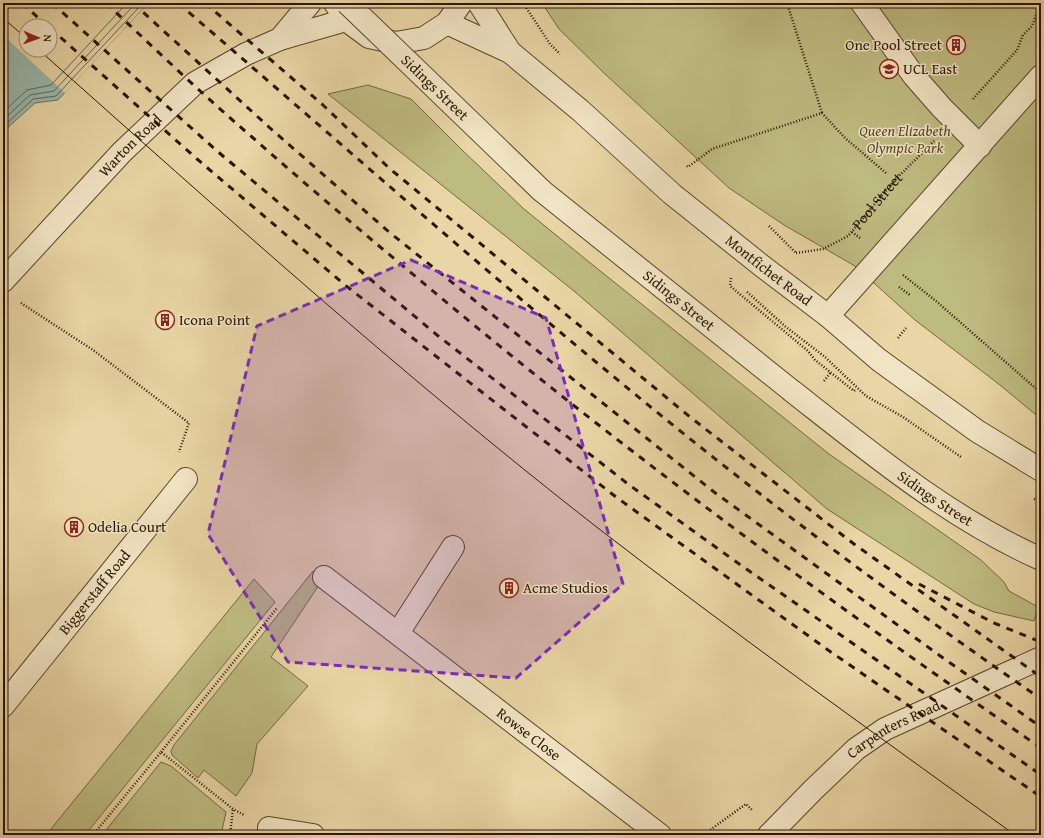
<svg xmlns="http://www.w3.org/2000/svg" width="1044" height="838" font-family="'Gentium Book Plus',serif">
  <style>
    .green { fill: #bebb81; stroke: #746840 }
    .water { fill: #98b8ad; stroke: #6c7768; fill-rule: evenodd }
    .pier { fill: #e9d5a5; fill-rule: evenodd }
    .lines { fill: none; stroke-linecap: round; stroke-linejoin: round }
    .shore { stroke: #626656; stroke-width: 1 }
    .minor-casing { stroke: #5a4529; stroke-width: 24 }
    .path { stroke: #2b1500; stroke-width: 2.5; stroke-dasharray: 1 2; stroke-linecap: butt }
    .minor { stroke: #f1e4c4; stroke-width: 22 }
    .tram { stroke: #2b1500; stroke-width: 1 }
    .rail { stroke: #2b1500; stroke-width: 3; stroke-dasharray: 7 7; stroke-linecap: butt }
    .minor-bridge-casing { stroke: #5a4529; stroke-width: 24; stroke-linecap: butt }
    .minor-bridge { stroke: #f1e4c4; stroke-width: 22 }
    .marked { fill: #7b2cbf; fill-opacity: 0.2; stroke: #7b2cbf; stroke-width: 3; stroke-dasharray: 8 5; stroke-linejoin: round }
    .labels { text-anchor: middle; stroke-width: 3; stroke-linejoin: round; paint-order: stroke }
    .poi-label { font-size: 15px; fill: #2b1500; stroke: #f1e4c4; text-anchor: start }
    .street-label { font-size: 15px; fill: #2b1500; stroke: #f1e4c4 }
    .park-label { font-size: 15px; font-style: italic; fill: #574727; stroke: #f1e4c4 }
  </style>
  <rect width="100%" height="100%" fill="#e9d5a5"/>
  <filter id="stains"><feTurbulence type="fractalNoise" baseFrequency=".005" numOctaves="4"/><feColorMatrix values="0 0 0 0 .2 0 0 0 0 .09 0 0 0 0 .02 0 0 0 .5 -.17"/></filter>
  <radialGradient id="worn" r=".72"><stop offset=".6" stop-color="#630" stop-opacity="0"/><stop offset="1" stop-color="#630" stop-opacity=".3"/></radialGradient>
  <path class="green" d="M542 3H1041V419L1000 385 915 320 855 266 784 225 729 188 605 74 559 29Z
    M368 85 411 99 460 148 524 209 594 266 829 454 981 560 1004 582 1009 591 1038 607 1034 621 994 612 974 604 827 509 574 291 328 94Z
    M313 571 323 579 271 657 308 686 257 744 252 773 236 796 204 770 198 778 172 755 171 751 174 745Z
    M254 579 275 602 85 835H46Z
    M161 762 171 766 226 812 221 835H102Z"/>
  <path class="water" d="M3 3H148L58 100 35 103 3 132ZM26 26H50V50H26Z"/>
  <path class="pier" d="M3 3H148L65 93 3 35ZM26 26H50V50H26Z"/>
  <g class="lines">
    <path class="shore" d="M3 112 27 90 51 85 127 3
      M3 120 30 95 54 91 136 3
      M3 127 33 99 56 96 143 3"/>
    <defs>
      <g id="minor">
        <path d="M335 3 346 20 369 37 396 43 424 38 447 23 461 3"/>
        <path d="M479 3 510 52"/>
        <path d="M862 3 914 76 942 108 980 146"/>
        <path id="s2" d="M447 23 510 52 581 111 672 194 762 266 828 316 879 360 977 431 1041 470"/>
        <path d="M280 39 310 3"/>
        <path id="s3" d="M3 281 122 152 195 83 246 54 280 39 346 20"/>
        <path d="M828 316 1041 76"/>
        <path id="s4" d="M792 391C871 453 949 518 1041 559"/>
        <path id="s5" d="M324 577 660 835"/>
        <path d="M398 633 453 547"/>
        <path id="s6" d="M3 706 186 479"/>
        <path d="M269 828 313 835"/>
        <path id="s7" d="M769 835 813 790 856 749 885 729 1041 658"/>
      </g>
    </defs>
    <use href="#minor" class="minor-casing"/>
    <g class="path">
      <path d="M523 3 550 44 560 54"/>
      <path d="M787 3 822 113"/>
      <path d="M973 99 1017 50 1023 35 1032 26 1041 3"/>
      <path d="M687 166 688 167 712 149 822 113 845 138 886 173"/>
      <path d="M769 226 796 253"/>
      <path d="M852 232 860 238"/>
      <path id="s1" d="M796 253 823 249 848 236 894 181 934 141"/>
      <path d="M903 275 936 301 1041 393"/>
      <path d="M731 278 730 286 808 351 815 360 854 391 855 390"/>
      <path d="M899 287 910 295"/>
      <path d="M747 292 786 327 825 357 866 396 903 417 961 457"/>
      <path d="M21 303 93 350 189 423 179 452"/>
      <path d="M898 338 906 328"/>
      <path d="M824 381 831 372"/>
      <path d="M1034 499 1041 502"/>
      <path d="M161 752 277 608"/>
      <path d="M93 835 161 752 233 809 244 815"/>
      <path d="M230 835 233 809"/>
      <path d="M703 835 746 804 753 811"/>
    </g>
    <use href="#minor" class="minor"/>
    <path class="tram" d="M3 18 26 38
      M39 50C221 212 402 375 594 525 732 632 874 733 1015 835"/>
    <path class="rail" d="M22 3 47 26
      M52 3 217 151 437 335 628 484 735 561 1041 775
      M106 3C154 48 202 94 252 137 321 198 392 257 463 316 648 469 843 611 1041 748
      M133 3 270 128 389 232 714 492 939 655 1041 727
      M178 3C344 146 508 292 679 430 796 524 917 613 1041 699
      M205 3 323 105 389 168 690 417 854 544 1041 677
      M50 28 197 159 345 285 616 497 828 650 1041 797
      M919 584 994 623 1041 642"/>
    <defs>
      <g id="minor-bridge">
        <path id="s8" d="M347 3 542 191 792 391"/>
      </g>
    </defs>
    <use href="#minor-bridge" class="minor-bridge-casing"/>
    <use href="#minor-bridge" class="minor-bridge"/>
  </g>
  <path class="marked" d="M411 260 546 318 623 584 516 678 288 662 208 534 257 326Z"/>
  <defs>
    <symbol id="building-ring" viewBox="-11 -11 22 22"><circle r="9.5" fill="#f1e4c4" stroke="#8f2418" stroke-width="1.5"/><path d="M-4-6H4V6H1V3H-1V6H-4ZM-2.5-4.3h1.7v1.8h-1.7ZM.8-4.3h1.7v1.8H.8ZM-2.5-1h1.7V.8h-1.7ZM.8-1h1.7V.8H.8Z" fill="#8f2418"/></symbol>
    <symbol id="university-ring" viewBox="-11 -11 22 22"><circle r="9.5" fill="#f1e4c4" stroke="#8f2418" stroke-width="1.5"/><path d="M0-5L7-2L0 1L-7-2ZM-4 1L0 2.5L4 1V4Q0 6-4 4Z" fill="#8f2418"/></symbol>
  </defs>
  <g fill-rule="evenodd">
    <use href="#building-ring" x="945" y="34" width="22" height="22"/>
    <use href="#university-ring" x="878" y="58" width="22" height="22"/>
    <use href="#building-ring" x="154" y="309" width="22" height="22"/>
    <use href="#building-ring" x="63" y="516" width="22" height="22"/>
    <use href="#building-ring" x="498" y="577" width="22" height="22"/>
  </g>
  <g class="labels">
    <g class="poi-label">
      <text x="942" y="50" text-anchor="end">One Pool Street</text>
      <text x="903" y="74">UCL East</text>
      <text x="179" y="325">Icona Point</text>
      <text x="88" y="532">Odelia Court</text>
      <text x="523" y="593">Acme Studios</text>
    </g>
    <g class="street-label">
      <text dy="5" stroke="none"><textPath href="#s8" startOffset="122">Sidings Street</textPath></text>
      <text dy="5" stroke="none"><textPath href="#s3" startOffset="186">Warton Road</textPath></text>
      <text dy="5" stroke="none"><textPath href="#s1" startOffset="101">Pool Street</textPath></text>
      <text dy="5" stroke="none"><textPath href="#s2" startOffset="408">Montfichet Road</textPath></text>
      <text dy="5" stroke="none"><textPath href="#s8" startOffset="446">Sidings Street</textPath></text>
      <text dy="5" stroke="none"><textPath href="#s4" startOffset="179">Sidings Street</textPath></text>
      <text dy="5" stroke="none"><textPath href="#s6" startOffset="146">Biggerstaff Road</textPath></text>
      <text dy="5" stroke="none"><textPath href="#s7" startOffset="165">Carpenters Road</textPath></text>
      <text dy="5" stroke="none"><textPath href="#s5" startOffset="258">Rowse Close</textPath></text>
    </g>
    <g class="park-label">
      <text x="905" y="136">Queen Elizabeth<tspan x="905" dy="17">Olympic Park</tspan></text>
    </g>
  </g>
  <rect width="1044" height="838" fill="none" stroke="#e9d5a5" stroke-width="16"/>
  <rect x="4" y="4" width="1036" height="830" fill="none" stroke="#2b1500" stroke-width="2"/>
  <rect x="8" y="8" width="1028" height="822" fill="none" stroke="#2b1500"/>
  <g transform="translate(38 38) rotate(92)"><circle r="19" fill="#f1e4c4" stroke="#a29176"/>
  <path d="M0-3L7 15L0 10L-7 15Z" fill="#8f2418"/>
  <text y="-6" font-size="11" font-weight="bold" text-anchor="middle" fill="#2b1500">N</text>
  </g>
  <rect width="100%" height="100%" filter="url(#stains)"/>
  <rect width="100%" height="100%" fill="url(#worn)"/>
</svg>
